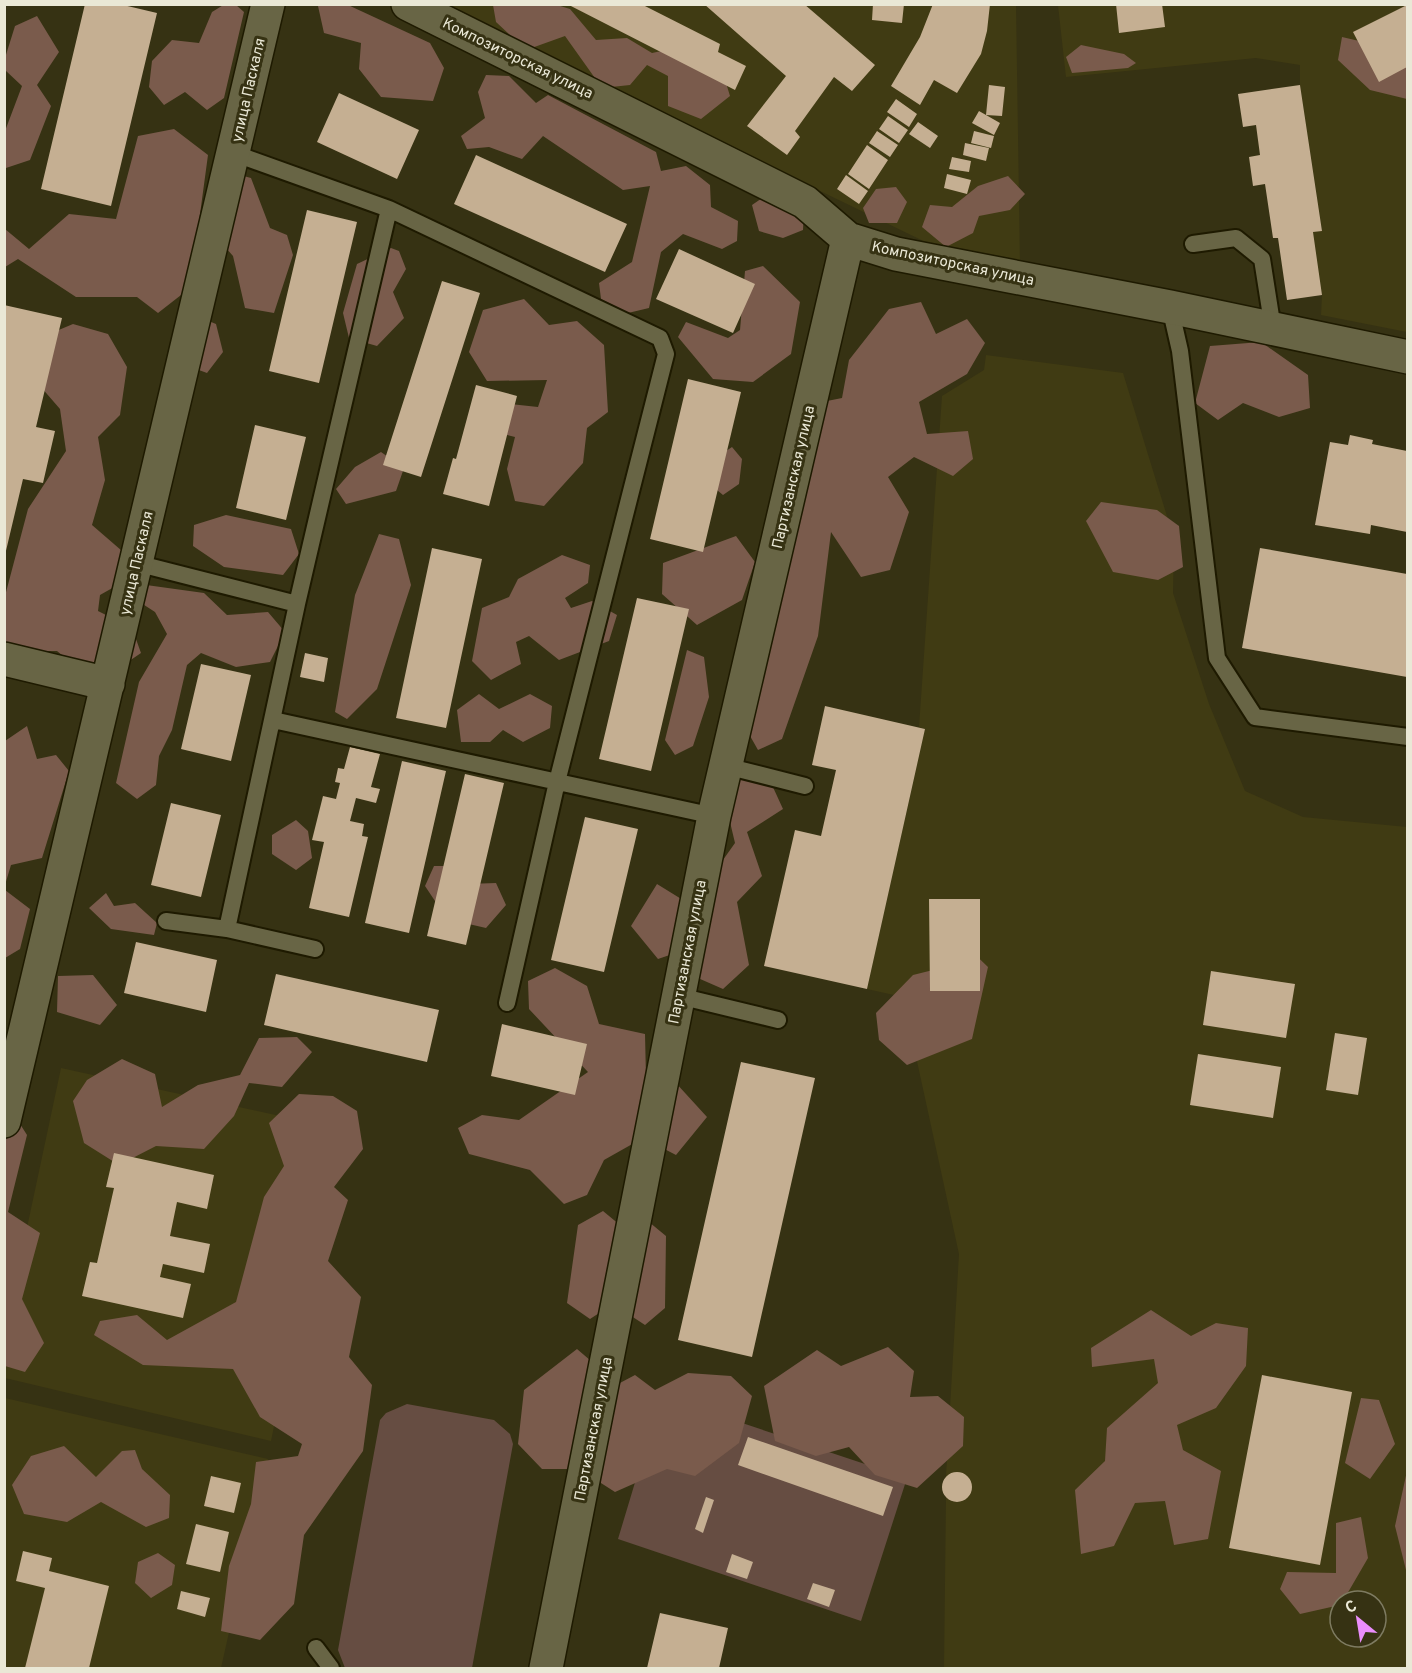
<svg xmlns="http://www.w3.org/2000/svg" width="1412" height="1673" font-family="Overpass,sans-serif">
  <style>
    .built { fill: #403b13; fill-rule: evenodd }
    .green { fill: #664d42 }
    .forest { fill: #7a5b4c }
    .building { fill: #c5af92 }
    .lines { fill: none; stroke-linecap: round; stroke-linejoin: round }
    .service-casing { stroke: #1e1a00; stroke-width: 20 }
    .minor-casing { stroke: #1e1a00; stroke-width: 36 }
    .service { stroke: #686545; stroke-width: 16 }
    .minor { stroke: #686545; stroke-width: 33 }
    .labels { text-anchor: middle; stroke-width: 6; stroke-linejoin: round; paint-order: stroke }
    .street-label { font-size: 15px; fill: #eae8d6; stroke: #363213 }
  </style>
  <rect width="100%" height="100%" fill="#363213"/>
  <path class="built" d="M437 5H1016L1020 266 944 251Z
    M1058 5H1407V332L1321 315 1322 295 1313 232 1322 230 1300 85V65L1256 58 1066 77Z
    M986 355 1123 373 1174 539 1173 593 1209 704 1245 791 1303 817 1407 827V1668H944L946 1497 942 1486 946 1476 959 1254 903 997 867 989 925 729 919 727 942 396 984 370ZM1340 1601H1376V1637H1340Z
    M61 1068 335 1128 271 1441 5 1378V1331Z
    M5 1398 268 1459 221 1668H5Z"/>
  <path class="green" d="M661 1396 907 1478 861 1621 618 1539Z
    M407 1404 494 1420 510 1434 513 1444 472 1668H345L338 1650 380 1420 386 1413Z"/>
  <path class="forest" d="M225 4 236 5 244 12 224 98 207 110 185 92 164 105 149 87 152 61 172 40 199 43 212 12Z
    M321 4 348 5 430 43 444 68 433 101 381 97 359 69 361 43 324 33 318 6Z
    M493 5H557L570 9 596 40 627 38 652 53 676 48 723 73 730 96 701 119 668 106V76L647 65 630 85 602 88 565 36 526 50 496 22Z
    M37 16 59 52 37 85 51 106 30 160 6 168 5 131 22 86 5 70V58L15 26Z
    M1407 31V99L1370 90 1338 60 1342 37 1385 47Z
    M1081 45 1124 54 1136 63 1128 68 1072 73 1066 57Z
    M486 75 509 76 536 103 548 95 656 152 661 171 686 166 710 185 711 207 738 221 737 241 722 249 683 234 661 252 649 308 628 313 601 299 599 283 632 262 650 186 623 190 543 136 522 159 489 147 467 149 461 136 485 118 478 92Z
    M174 129 208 155 190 288 158 313 137 297H76L18 259 5 267V229L29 249 69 214 116 219 138 136Z
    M221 170 251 178 270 228 287 235 293 255 274 313 245 308 233 256 218 239Z
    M1008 176 1025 194 1010 210 979 216 973 233 946 247 922 227 930 205 952 207 978 186Z
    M896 187 907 202 897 223H869L863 208 876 189Z
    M774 190 804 210 803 230 783 238 759 231 752 205Z
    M391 248 399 251 406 269 393 292 404 318 377 346 349 338 343 313 357 264Z
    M763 266 800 302 791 354 753 382 713 379 678 337 686 322 728 338 740 330 745 271Z
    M524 299 549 325 577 321 604 345 608 412 587 428 583 463 544 506 515 501 507 469 515 437 496 432 500 403 538 407 547 380 487 381 469 352 483 310Z
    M921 302 936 334 967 319 985 343 967 374 919 402 927 434 968 431 973 459 953 476 914 457 888 477 909 512 890 570 861 577 831 532 818 636 782 739 758 750 745 727 802 406 842 398 849 360 889 309Z
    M199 317 216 324 223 352 207 373 177 362Z
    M73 324 108 334 127 367 120 415 98 437 105 480 92 525 129 557 123 582 100 595 98 611 132 628 141 653 119 668 84 673 57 651H14L5 660V596L28 509 66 451 60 409 34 379 42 337Z
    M1261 342 1308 375 1310 408 1279 417 1243 403 1218 420 1195 403 1210 346Z
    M732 447 742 459 739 484 723 495 706 481 711 461Z
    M381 452 404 468 396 491 346 504 336 489 355 467Z
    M1101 502 1157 510 1179 526 1183 567 1158 580 1113 572 1086 521Z
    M226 515 291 529 299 554 283 575 224 567 193 546 194 525Z
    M379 534 399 539 411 585 377 689 347 719 335 712 355 595Z
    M736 536 755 562 742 600 697 625 662 594 663 563Z
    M562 555 590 565 588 583 565 598 571 608 592 601 617 615 609 641 559 660 529 636 516 642 521 664 491 680 472 661 482 608 509 597 518 579Z
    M139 584 204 593 227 615 268 612 285 632 270 662 236 667 201 653 187 665 172 730 159 756 156 785 137 799 116 783 139 682 167 634 155 612 138 601Z
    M687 650 704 657 709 697 693 746 675 755 665 740Z
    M479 694 499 709 530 694 552 706 550 728 523 742 503 730 490 742H461L457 710Z
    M27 726 37 759 56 755 69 771 42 858 11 865 5 885V741Z
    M736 777 772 785 783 809 747 832 762 876 737 902 749 965 723 989 691 975 693 947 658 959 631 926 657 884 691 905 735 843 725 801Z
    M296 820 308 831 312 858 296 870 272 854V835Z
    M434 866H452L468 884 496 883 506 905 486 928 447 919 425 886Z
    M5 890 30 909 20 949 5 958Z
    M106 893 114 906 135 903 157 923 154 935 111 929 89 908Z
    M961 941 988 967 972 1039 907 1065 879 1040 876 1013 913 975 941 968Z
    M555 968 587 986 599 1024 645 1034 646 1077 675 1082 707 1117 676 1155 643 1138 604 1160 587 1195 564 1204 530 1170 469 1154 458 1128 482 1115 519 1120 588 1072 529 1009 528 981Z
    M93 975 117 1005 100 1025 57 1012 58 976Z
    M297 1037 312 1052 282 1087 249 1083 234 1116 204 1149 156 1146 119 1165 84 1143 73 1101 87 1080 122 1059 155 1074 162 1107 198 1085 240 1075 259 1038Z
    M299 1094 333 1096 357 1111 363 1149 334 1187 348 1200 328 1261 361 1297 349 1357 372 1385 363 1451 304 1535 294 1604 260 1640 221 1631 229 1566 251 1504 256 1462 298 1456 302 1444 260 1417 233 1369 143 1365 94 1335 100 1321 137 1315 167 1340 236 1302 264 1197 284 1166 269 1123Z
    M15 1116 27 1135 8 1212 40 1233 22 1299 44 1343 25 1372 5 1366 4 1129Z
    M603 1211 626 1230 649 1222 666 1236 665 1308 645 1325 613 1304 590 1319 567 1303 578 1225Z
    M1151 1310 1191 1336 1216 1323 1248 1328 1246 1366 1216 1408 1177 1425 1183 1450 1221 1471 1208 1539 1174 1545 1165 1501 1135 1503 1114 1546 1081 1554 1075 1490 1105 1461 1107 1428 1158 1383 1154 1359 1092 1367 1091 1348Z
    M888 1347 914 1371 910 1397 938 1396 964 1417 963 1446 917 1488 875 1475 849 1447 816 1456 775 1441 764 1386 817 1350 841 1366Z
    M577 1349 618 1384 635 1375 655 1390 688 1373 731 1376 752 1396 739 1443 695 1476 667 1469 615 1492 579 1469H542L518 1444 524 1390Z
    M1361 1398 1379 1400 1395 1444 1370 1479 1345 1463Z
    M64 1446 96 1477 122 1451 135 1450 142 1469 170 1495 169 1518 146 1527 101 1502 67 1522 24 1514 12 1485 31 1456Z
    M1407 1471 1408 1574H1407L1395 1526Z
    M1361 1517 1368 1558 1343 1601H1340V1605L1300 1614 1280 1589 1287 1572 1336 1573V1523Z
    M158 1553 175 1565 172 1585 151 1598 135 1583 138 1562Z"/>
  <path class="building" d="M85 4H119L157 13 111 206 41 189Z
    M567 4H641L720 44 718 52 746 66 735 90Z
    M704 4H804L875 65 852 91 834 77 795 131 800 137 787 155 747 126 786 76Z
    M873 4H904L902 23 872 20Z
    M933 4H990L987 31 981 54 957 93 934 80 920 105 891 86 920 37Z
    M1116 4H1162L1165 27 1119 33Z
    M1407 5V67L1379 82 1353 32Z
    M989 85 1005 87 1002 116 986 115Z
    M1300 85 1322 231 1313 232 1322 295 1287 300 1278 238H1273L1265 184 1253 186 1249 157 1260 155 1256 125 1243 127 1238 94Z
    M339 93 419 130 397 179 317 142Z
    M896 99 917 114 909 127 887 112Z
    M979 111 1000 123 994 135 972 123Z
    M888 116 908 130 899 143 879 129Z
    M918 122 938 136 930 148 909 134Z
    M877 131 898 145 890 157 869 143Z
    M974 131 994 136 991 148 971 143Z
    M965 143 989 148 986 161 963 155Z
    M867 145 888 160 869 189 848 174Z
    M476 155 627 224 605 272 454 204Z
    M952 157 971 161 969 172 949 169Z
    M947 174 971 180 967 194 944 188Z
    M846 175 868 191 859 204 837 189Z
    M307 210 357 222 319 383 269 371Z
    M679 249 755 284 733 333 656 299Z
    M442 281 480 293 421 477 383 465Z
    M4 305 62 318 36 427 55 431 43 483 23 479 5 555Z
    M688 379 741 392 703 552 650 539Z
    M476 385 517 396 489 506 443 494 453 458 456 459Z
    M255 425 306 437 286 520 236 508Z
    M1350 435 1373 440 1372 444 1407 451V532L1371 525 1370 534 1315 525 1330 442 1348 445Z
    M432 548 482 559 446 728 396 718Z
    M1260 548 1407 574V677L1242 648Z
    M637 598 689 609 651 771 599 759Z
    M305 653 328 658 324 682 300 677Z
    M201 664 251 675 231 761 181 749Z
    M825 706 925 729 867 989 764 966 795 830 821 836 836 770 812 765Z
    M350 747 380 754 371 787 380 789 376 803 356 798 350 821 364 824 362 836 368 837 349 917 309 908 324 842 312 840 323 796 336 799 340 783 335 782 338 768 344 769Z
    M402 761 446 771 409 933 365 923Z
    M465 774 504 783 466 945 427 936Z
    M171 803 221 815 201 897 151 885Z
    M585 817 638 829 604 972 551 960Z
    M929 899H980V991H930Z
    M136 942 217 960 206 1012 124 993Z
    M1211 971 1295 984 1286 1038 1203 1025Z
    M276 974 439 1010 427 1062 264 1025Z
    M502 1024 587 1044 575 1095 491 1076Z
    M1335 1033 1367 1038 1358 1095 1326 1090Z
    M1198 1054 1281 1067 1273 1118 1190 1105Z
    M741 1062 815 1078 752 1357 678 1340Z
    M114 1153 214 1175 207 1209 177 1202 170 1236 210 1244 204 1273 163 1264 160 1277 191 1284 183 1318 82 1296 90 1262 97 1263 114 1188 106 1187Z
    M1262 1375 1352 1392 1320 1565 1229 1548Z
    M748 1437 893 1487 883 1516 738 1465Z
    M942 1487a15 15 0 1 1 30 0a15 15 0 1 1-30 0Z
    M211 1476 241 1483 234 1513 204 1506Z
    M706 1497 714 1500 703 1533 695 1529Z
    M196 1524 229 1532 220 1572 186 1564Z
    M23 1551 52 1558 49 1571 109 1586 89 1668H25L45 1588 16 1581Z
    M732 1554 753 1562 747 1579 726 1572Z
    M813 1583 835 1590 829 1607 807 1599Z
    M181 1591 210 1598 205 1617 177 1609Z
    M660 1613 728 1628 719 1668H647Z"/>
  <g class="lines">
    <defs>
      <path id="service" d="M233 153 389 209 660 338 666 354 557 782 507 1003
        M1193 244 1236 238 1262 259 1273 329
        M1170 307 1180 351 1217 658 1255 717 1408 737
        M136 563 297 604 227 929
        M297 604 389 209
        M273 720 714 816
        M726 766 805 786
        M166 921 227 929 315 949
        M679 996 778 1020
        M316 1648 331 1668"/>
      <path id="minor" d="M408 4 805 202 848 239 896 254 1170 307 1408 357
        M4 659 108 684
        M4 1121 268 4
        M546 1668 714 816 848 239"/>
    </defs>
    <use href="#service" class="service-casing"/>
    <use href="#minor" class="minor-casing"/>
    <use href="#service" class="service"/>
    <use href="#minor" class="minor"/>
  </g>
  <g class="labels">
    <g class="street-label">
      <text transform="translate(518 58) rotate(26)" y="5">Композиторская улица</text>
      <text transform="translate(248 90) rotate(-77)" y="5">улица Паскаля</text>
      <text transform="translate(953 263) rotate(12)" y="5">Композиторская улица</text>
      <text transform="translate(793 477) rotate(-77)" y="5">Партизанская улица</text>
      <text transform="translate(136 563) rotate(-77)" y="5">улица Паскаля</text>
      <text transform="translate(687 952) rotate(-79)" y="5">Партизанская улица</text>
      <text transform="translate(593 1429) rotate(-79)" y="5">Партизанская улица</text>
    </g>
  </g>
  <rect width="1412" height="1673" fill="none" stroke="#eae8d6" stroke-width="12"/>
  <g transform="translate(1358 1619) rotate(330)"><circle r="28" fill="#363213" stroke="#7e7b61" stroke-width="1.5"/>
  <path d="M0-4.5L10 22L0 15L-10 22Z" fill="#ea8dfc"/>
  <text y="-9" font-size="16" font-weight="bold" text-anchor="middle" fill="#eae8d6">С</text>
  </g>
</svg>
